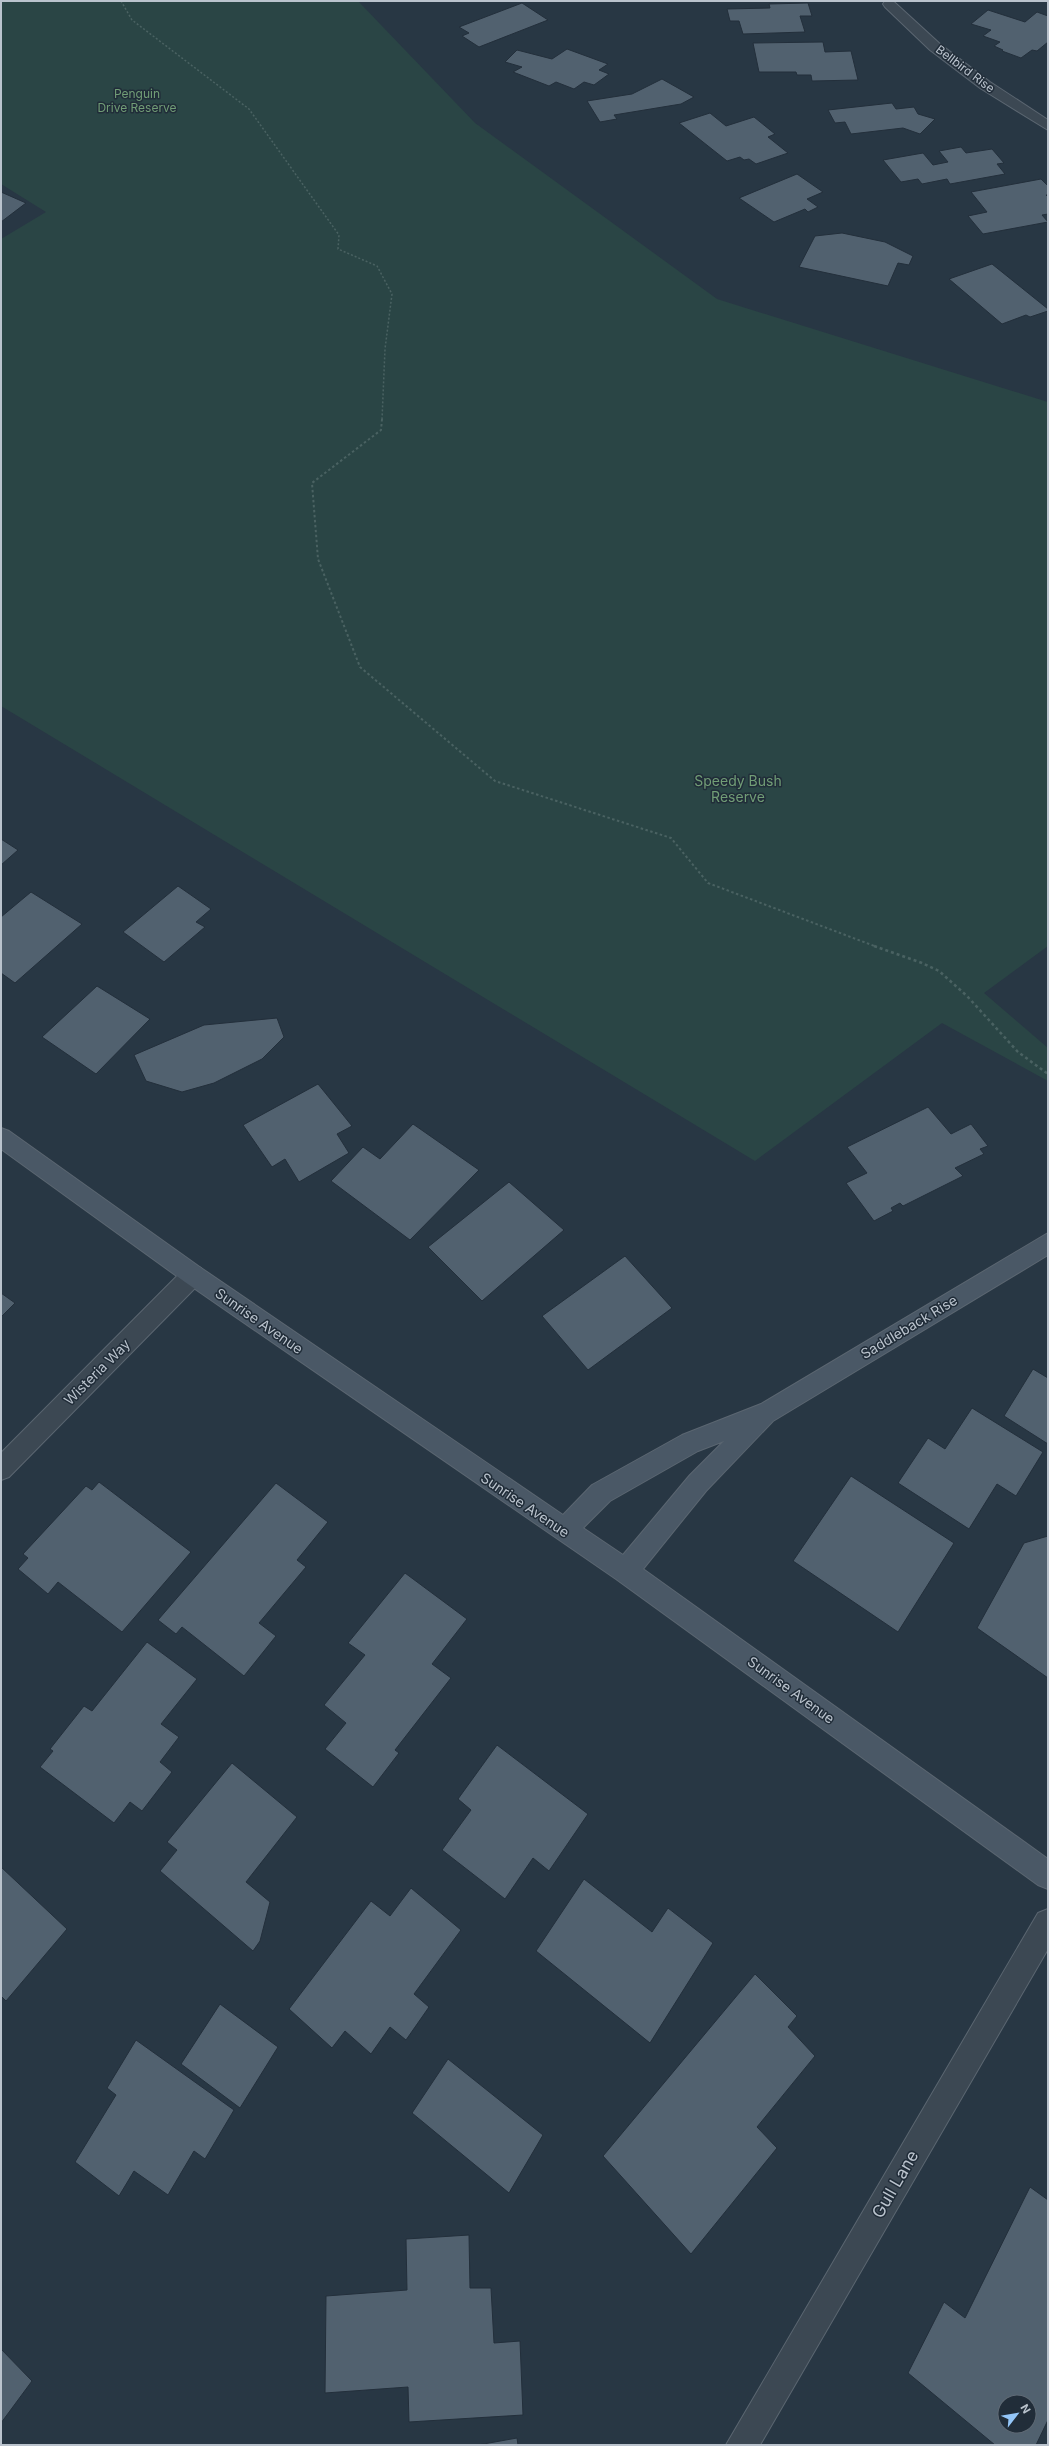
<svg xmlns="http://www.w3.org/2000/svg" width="1049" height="2446" font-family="Inter,sans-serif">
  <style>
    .green { fill: #2a4545 }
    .building { fill: #51616f; stroke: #232f3b; fill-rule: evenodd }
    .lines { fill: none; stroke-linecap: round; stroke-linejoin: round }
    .street-casing { stroke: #5b6671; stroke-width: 2 }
    .secondary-casing { stroke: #5b6671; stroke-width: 2 }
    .path-far2 { stroke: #4a6262; stroke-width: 1.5; stroke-dasharray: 2 2; stroke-linecap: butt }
    .path-far1 { stroke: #4a6262; stroke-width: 2; stroke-dasharray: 2.5 2.5; stroke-linecap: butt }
    .path { stroke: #4a6262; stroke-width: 2.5; stroke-dasharray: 3 3; stroke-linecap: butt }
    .street { fill: #3c4853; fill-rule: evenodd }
    .secondary { fill: #4a5866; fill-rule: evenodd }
    .labels { text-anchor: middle; stroke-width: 3; stroke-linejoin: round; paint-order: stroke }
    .far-street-label { font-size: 12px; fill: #bac3cd; stroke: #212d39 }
    .far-park-label { font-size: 12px; fill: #719d76; stroke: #212d39 }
    .park-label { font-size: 14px; fill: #719d76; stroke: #212d39 }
    .street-label { font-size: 14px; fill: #bac3cd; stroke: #212d39 }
    .near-street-label { font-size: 17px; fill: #bac3cd; stroke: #212d39 }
  </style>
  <rect width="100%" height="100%" fill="#283744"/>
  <path class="green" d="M1 1H358L475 123 717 299 1048 402V946L984 993 1048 1048V1081L942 1023 755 1161 1 706V239L46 212 1 184Z"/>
  <path class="building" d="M522 3 548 20 479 47 462 36 469 33 459 27Z
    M808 3 812 16H800L805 32 743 34 739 21H730L727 9 770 8 769 4Z
    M988 10 1025 22 1037 12 1048 16V42L1037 51 1032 50 1021 58 1002 51 1003 50 994 46 1000 42 983 36 991 30 971 24Z
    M823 42 825 52 851 51 858 80 812 81 811 75H797L796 72H759L753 43Z
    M567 49 608 64 599 70 609 74 594 85 584 82 574 89 556 82 549 86 513 72 522 67 505 62 517 50 552 59Z
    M662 79 694 97 681 104 614 115 617 119 600 122 587 101 632 94Z
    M892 103 896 109 914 107 918 114 935 119 920 134 903 128 851 134 845 122 835 123 828 110Z
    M710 113 726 126 754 117 775 134 768 137 788 153 756 164 749 159 744 160 740 157 727 161 679 123Z
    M961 147 966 153 992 149 1004 163 997 164 1005 174 950 184 947 179 922 184 918 179 901 182 883 160 923 153 933 165 948 162 939 151Z
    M797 174 823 192 807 199 818 207 808 212 805 209 774 222 739 198Z
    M1041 179 1048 186V195H1046L1048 197V214L1042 215 1048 222 983 234 968 216 987 212 971 192Z
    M1 192 26 203 1 222Z
    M842 233 885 242 913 256 909 265 898 263 888 286 799 267 815 236Z
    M992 264 1048 309V311L1030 317 1026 315 1002 324 949 279Z
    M1 839 18 850 1 865Z
    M178 886 211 909 196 922 205 927 164 962 123 932Z
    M31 892 82 924 15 983 1 973V917Z
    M97 986 150 1019 96 1074 42 1037Z
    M277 1018 284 1037 262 1059 214 1083 182 1092 146 1081 134 1055 204 1025Z
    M318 1084 352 1126 337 1134 349 1153 299 1182 285 1159 272 1167 243 1125Z
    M928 1107 951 1134 971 1124 988 1146 980 1149 984 1154 955 1168 963 1176 903 1206 900 1203 891 1208 893 1211 874 1221 846 1183 867 1173 847 1147Z
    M413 1124 479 1170 410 1240 331 1181 363 1147 380 1159Z
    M509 1182 564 1230 482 1301 428 1247Z
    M625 1256 672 1308 588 1370 542 1316Z
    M1 1293 15 1303 1 1317Z
    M1033 1369 1048 1378V1444L1004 1416Z
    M972 1408 1043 1452 1016 1496 997 1484 969 1529 898 1483 928 1438 945 1449Z
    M851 1476 954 1543 898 1632 793 1561Z
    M99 1482 191 1552 122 1632 58 1582 48 1594 18 1569 28 1558 23 1554 86 1486 92 1490Z
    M276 1483 328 1522 297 1560 306 1567 259 1623 276 1636 244 1676 182 1627 176 1634 158 1620Z
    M1048 1536V1678L977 1628 1024 1543Z
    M405 1573 467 1619 432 1664 451 1678 395 1750 399 1753 373 1787 325 1749 346 1723 324 1705 365 1655 348 1643Z
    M147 1642 197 1679 161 1724 179 1737 160 1762 172 1772 142 1811 130 1802 114 1823 40 1767 53 1751 50 1749 84 1706 92 1711Z
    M497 1745 588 1814 549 1871 533 1858 505 1899 442 1850 471 1810 458 1799Z
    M232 1763 297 1817 246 1882 270 1902 260 1941 253 1951 160 1871 177 1850 167 1842Z
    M1 1867 67 1929 6 2001 1 1996Z
    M584 1879 652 1932 668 1908 713 1943 650 2043 536 1951Z
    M411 1888 461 1930 414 1994 429 2007 406 2040 390 2027 371 2054 345 2031 332 2048 289 2009 371 1901 390 1916Z
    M755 1974 797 2016 788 2027 815 2056 757 2127 777 2148 691 2254 603 2156Z
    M220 2004 278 2047 240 2108 181 2064Z
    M136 2040 234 2110 205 2159 194 2151 168 2195 134 2171 119 2196 75 2162 116 2095 107 2088Z
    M448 2059 543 2135 509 2193 412 2113Z
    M1030 2187 1048 2200V2420L1036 2445H995L908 2373 944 2302 965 2318ZM1005 2402H1029V2426H1005Z
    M469 2235 470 2288H491L494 2343 520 2341 523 2415 409 2422 408 2387 325 2393 326 2296 407 2290 406 2239Z
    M1 2349 32 2381 1 2423Z
    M517 2438 518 2445H478Z"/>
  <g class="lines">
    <defs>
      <path id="street" d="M885 1H893L940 44 990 82 1048 120V130L980 88 930 50 885 7 883 4Z
        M193 1265 201 1268 204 1275 201 1282 9 1477 1 1480V1453L185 1268Z
        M1048 1909V1949L760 2445H726L1038 1913Z"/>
      <path id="secondary" d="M1 1128 9 1131 201 1268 563 1515 592 1485 682 1435 761 1404 1048 1233V1255L773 1421 706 1491 643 1569 1048 1859V1889L1038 1885 616 1579 185 1282 1 1149ZM724 1441 690 1475 623 1555 583 1528 610 1501 698 1451Z"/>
    </defs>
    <use href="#street" class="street-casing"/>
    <use href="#secondary" class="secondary-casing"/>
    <path class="path-far2" d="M121 1 132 20 249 109 339 235 338 249 377 266 392 294 385 349 382 420"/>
    <path class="path-far1" d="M382 419 381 430 312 483 318 559 360 667 495 781 671 838 708 883 877 947"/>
    <path class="path" d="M874 946 922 963 939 971 967 996 1018 1052 1048 1074"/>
    <use href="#street" class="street"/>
    <use href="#secondary" class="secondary"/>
  </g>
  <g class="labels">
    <g class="far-street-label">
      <text transform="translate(965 69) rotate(37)" y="4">Bellbird Rise</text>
    </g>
    <g class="far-park-label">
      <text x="137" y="98">Penguin<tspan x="137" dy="14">Drive Reserve</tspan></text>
    </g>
    <g class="park-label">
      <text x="738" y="786">Speedy Bush<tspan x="738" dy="16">Reserve</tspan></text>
    </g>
    <g class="street-label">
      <text transform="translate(259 1321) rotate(35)" y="5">Sunrise Avenue</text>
      <text transform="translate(909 1327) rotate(-31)" y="5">Saddleback Rise</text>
      <text transform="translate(97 1372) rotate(-45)" y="5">Wisteria Way</text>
      <text transform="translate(525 1505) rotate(34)" y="5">Sunrise Avenue</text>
      <text transform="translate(791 1690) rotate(36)" y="5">Sunrise Avenue</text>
    </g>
    <g class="near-street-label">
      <text transform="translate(895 2184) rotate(-60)" y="6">Gull Lane</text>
    </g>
  </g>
  <rect width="1049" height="2446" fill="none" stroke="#bac3cd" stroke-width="4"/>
  <g transform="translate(1017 2414) rotate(59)"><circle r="19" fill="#212d39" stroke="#5e6974"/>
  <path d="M0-3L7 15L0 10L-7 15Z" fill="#94c6f8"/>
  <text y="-6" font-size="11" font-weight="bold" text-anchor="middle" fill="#bac3cd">N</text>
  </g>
</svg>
